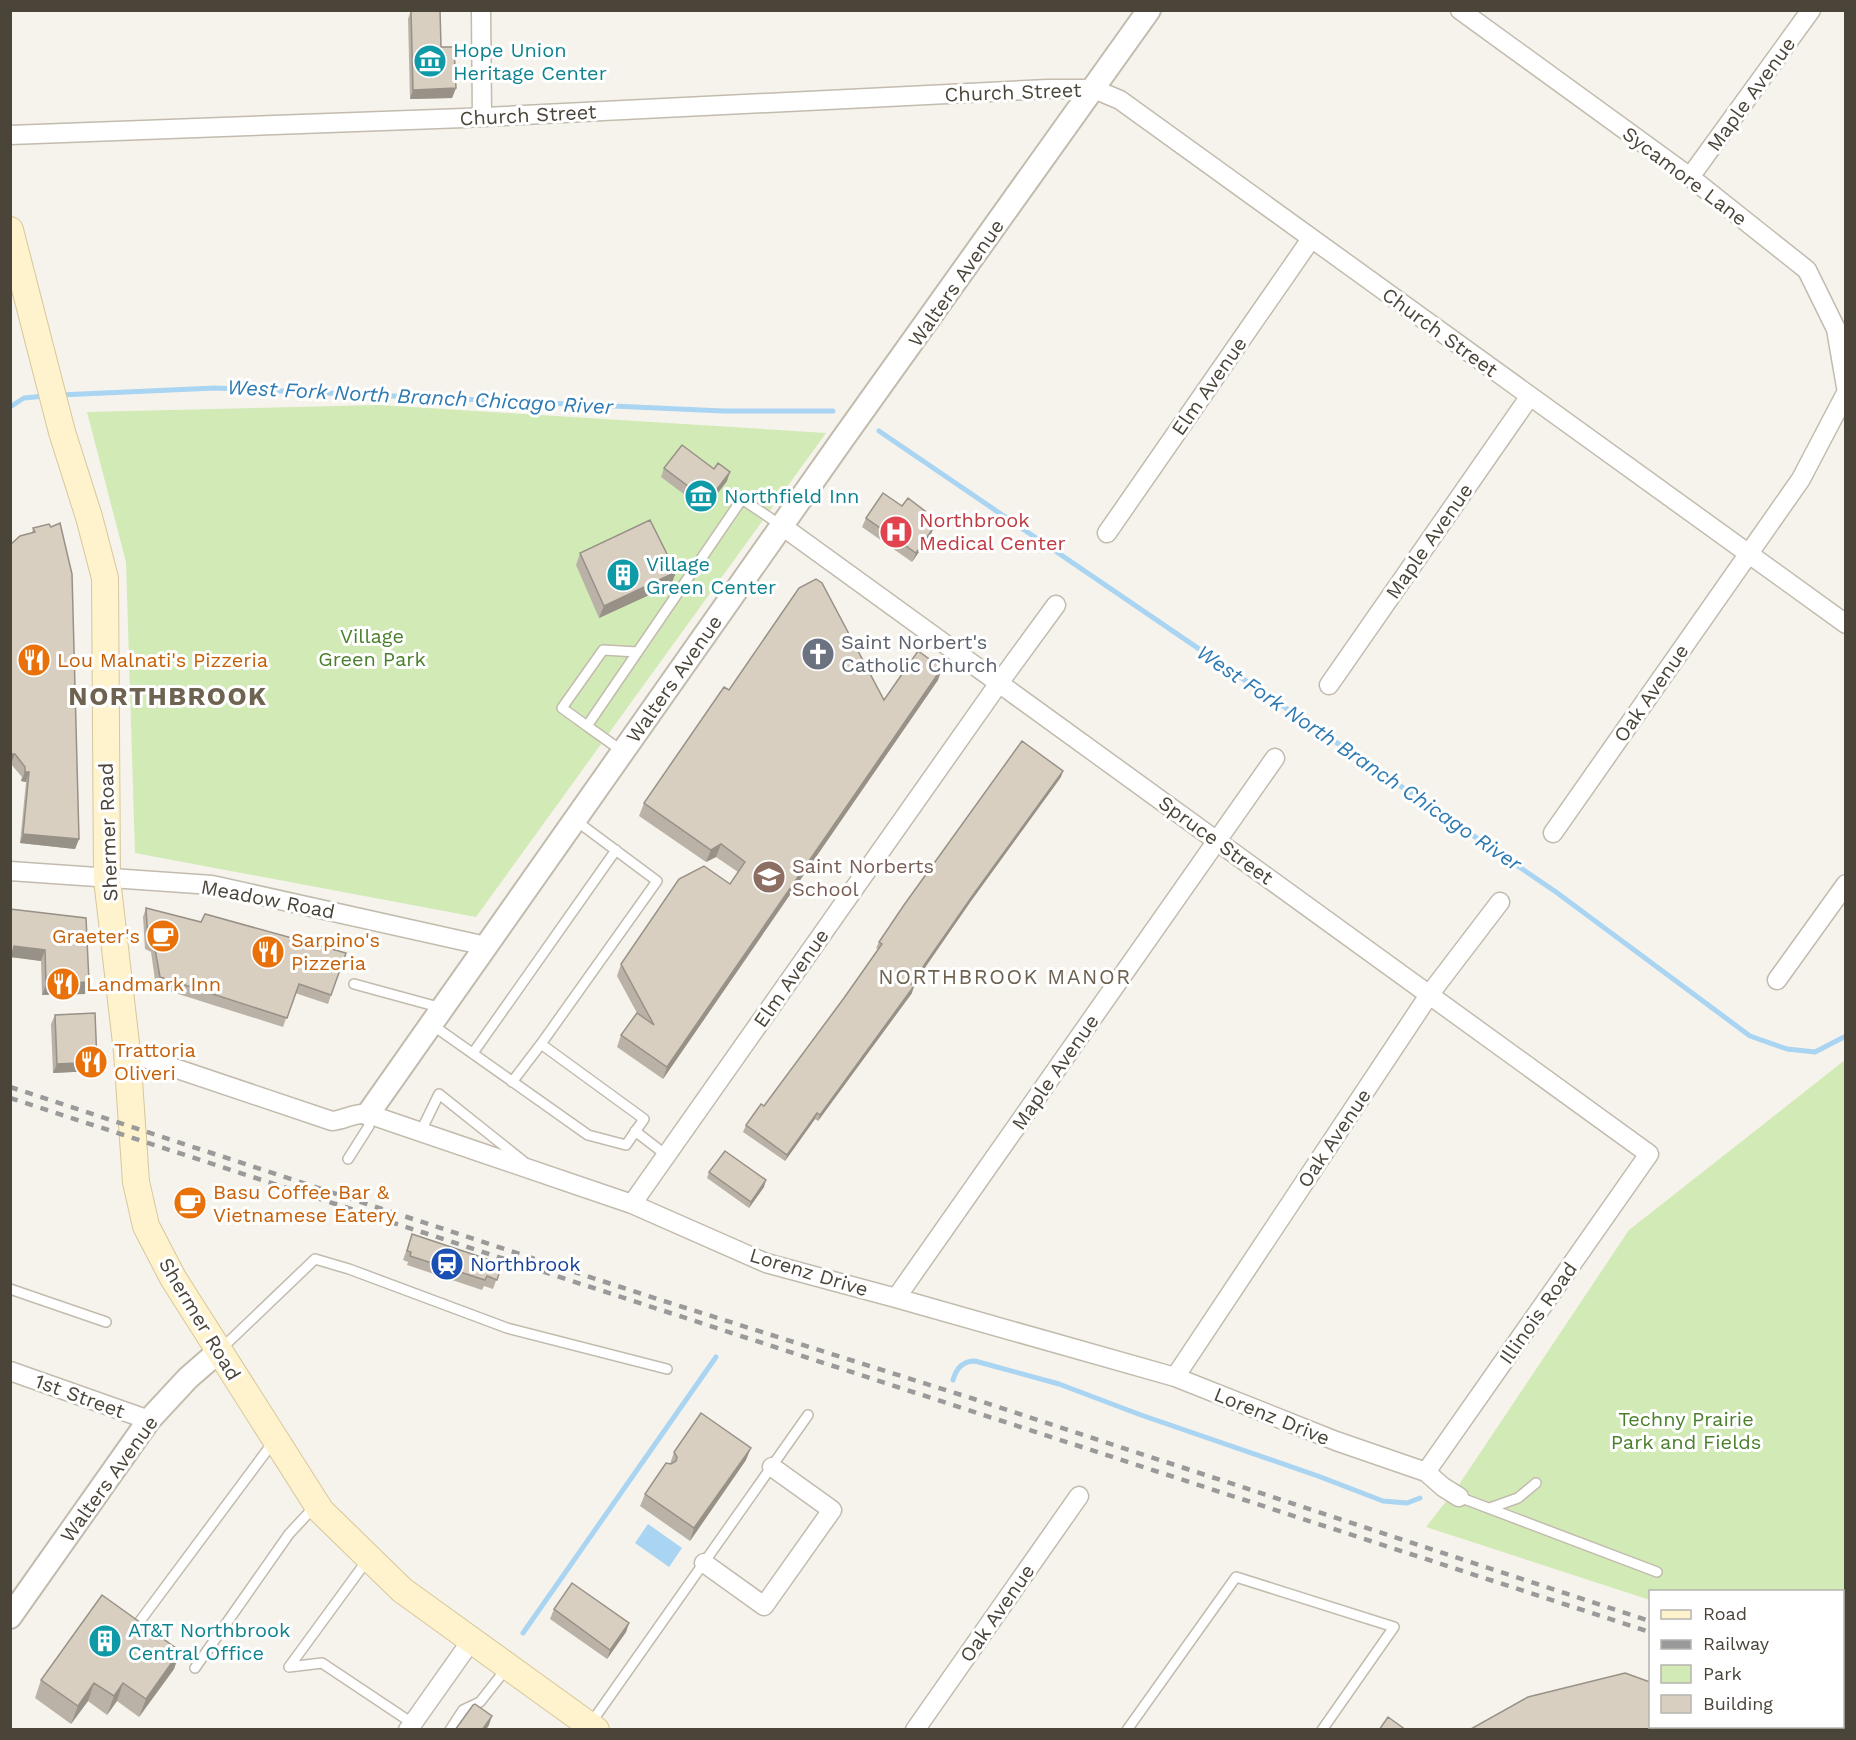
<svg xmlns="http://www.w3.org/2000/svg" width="1856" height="1740" font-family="'Work Sans',sans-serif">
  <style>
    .green { fill: #d2eab5 }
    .water { fill: #a9d4f2 }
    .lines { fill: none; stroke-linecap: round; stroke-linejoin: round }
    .stream { stroke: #a9d4f2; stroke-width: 5 }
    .service-casing { stroke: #c2bbae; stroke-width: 12 }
    .minor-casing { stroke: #c2bbae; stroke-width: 21 }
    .tertiary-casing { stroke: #c2bbae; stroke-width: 26 }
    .secondary-casing { stroke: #d6c79b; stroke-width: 28 }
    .service { stroke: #fff; stroke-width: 9 }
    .minor { stroke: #fff; stroke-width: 18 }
    .tertiary { stroke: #fff; stroke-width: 22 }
    .secondary { stroke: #fff3cd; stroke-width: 26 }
    .rail { stroke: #9a9a9a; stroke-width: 4.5; stroke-dasharray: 8 8; stroke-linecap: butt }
    .wall { fill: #bab2a6 }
    .shaded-wall { fill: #979187 }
    .building { fill: #d8cfc1; stroke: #979187; stroke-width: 1.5 }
    .labels { text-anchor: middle; stroke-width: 6; stroke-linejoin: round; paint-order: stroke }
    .culture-label { font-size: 20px; fill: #0d838f; stroke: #fff; text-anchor: start }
    .street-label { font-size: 20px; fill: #4b4439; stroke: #fff }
    .health-label { font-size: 20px; fill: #be3a42; stroke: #fff; text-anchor: start }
    .park-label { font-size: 20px; fill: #4a7f2a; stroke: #fff }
    .worship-label { font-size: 20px; fill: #5b616d; stroke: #fff; text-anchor: start }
    .food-label { font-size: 20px; fill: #c56008; stroke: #fff; text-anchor: start }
    .education-label { font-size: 20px; fill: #785e54; stroke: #fff; text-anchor: start }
    .transit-label { font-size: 20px; fill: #164399; stroke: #fff; text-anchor: start }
    .water-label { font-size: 21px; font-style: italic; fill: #2e7ab2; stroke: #fff }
    .neighbourhood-label { font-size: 21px; letter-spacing: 1.5px; fill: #6e6250; stroke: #fff }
    .district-label { font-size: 26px; font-weight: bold; letter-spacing: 1.5px; fill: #6e6250; stroke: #fff }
  </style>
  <rect width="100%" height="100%" fill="#f6f3ec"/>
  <path class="green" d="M379 405 826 433 476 917 135 853 126 562 87 412Z
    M1845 1060V1663L1842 1662V1592H1650V1600L1426 1527 1458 1486 1629 1230Z"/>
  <path class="water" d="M648 1524 682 1548 669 1567 635 1543Z"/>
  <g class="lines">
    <path class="stream" d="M60 395 215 388 723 411H833
      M10 407 24 398 45 396
      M879 431 1556 892 1750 1036 1787 1049 1815 1052 1846 1036
      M953 1380C956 1369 963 1361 975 1361L1059 1384 1141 1415 1318 1476 1383 1501 1407 1503 1420 1498
      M523 1633 716 1357"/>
    <defs>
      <path id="service" d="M587 726 562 708 603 650 637 652
        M622 751 587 726 742 499 782 526
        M354 984 442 1008
        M431 1024 588 1135 626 1145 644 1119 541 1044 657 881 575 820
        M473 1053 616 850
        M512 1082 541 1044
        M635 1131 666 1155
        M420 1133 439 1094 523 1161
        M348 1159 369 1126 368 1114
        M10 1289 106 1322
        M221 1349 315 1259 349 1269 507 1328 667 1369
        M1459 1497 1657 1572
        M1490 1508 1518 1498 1536 1483
        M368 1559 289 1667 322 1663 412 1723
        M140 1621 274 1441
        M195 1668 289 1534 315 1506
        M591 1723 808 1415
        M450 1730 463 1710 480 1702 506 1669
        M1127 1730 1236 1577 1394 1627 1322 1730"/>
      <path id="minor" d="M481 10 482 117
        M1460 10 1690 177 1807 270 1836 329 1846 387
        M10 135 464 118 1048 89H1094L1120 100 1846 624
        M1690 177 1811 10
        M782 526 1649 1154 1426 1472
        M1107 533 1311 239
        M1329 685 1530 396
        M1553 833 1801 479 1846 393
        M10 871 212 885 486 946
        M1777 980 1846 884
        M127 1052 332 1121C345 1120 355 1112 368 1114L632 1204 766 1263 896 1298 1175 1377 1336 1441 1426 1472 1443 1487 1459 1497
        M632 1204 999 683 1056 605
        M896 1298 1275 758
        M10 1371 149 1420
        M1175 1377 1429 995 1500 902
        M704 1563 764 1606 832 1510 772 1467
        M408 1730 471 1641
        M915 1730 1079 1496"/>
      <path id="tertiary" d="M368 1114 842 440 1149 10
        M10 1617 149 1420 188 1378 219 1351"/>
      <path id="secondary" d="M10 230 62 432 89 517 105 578 107 879 127 1052 136 1182 146 1226 173 1278 321 1511 402 1590 596 1730"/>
    </defs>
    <use href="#service" class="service-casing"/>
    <use href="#minor" class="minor-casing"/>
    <use href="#tertiary" class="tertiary-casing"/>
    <use href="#secondary" class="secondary-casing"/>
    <use href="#service" class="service"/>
    <use href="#minor" class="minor"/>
    <use href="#tertiary" class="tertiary"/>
    <use href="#secondary" class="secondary"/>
    <path class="rail" d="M10 1087 648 1296 974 1399 1650 1621
      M10 1098 1650 1632
      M1842 1684 1846 1685
      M1842 1695 1846 1696"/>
  </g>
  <path class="wall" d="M411 10 441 47 456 88 452 98 410 99 408 19Z
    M664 468 727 481 705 510 661 477Z
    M902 506 925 511 922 519 934 527 930 536 912 562 862 527 866 518Z
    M49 524 79 839 75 849 20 843 26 782 21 781 22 777 10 763V545L32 533 33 528Z
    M580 553 676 572 671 585 599 618 576 565Z
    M942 668 938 680 663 1079 617 1047 621 1035 637 1013 617 976 621 964 730 884 738 872 716 857 706 862 639 816 644 803 729 690 884 700Z
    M1061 777 971 901 912 985V993L818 1121 815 1119 785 1161 743 1132 746 1125 764 1106 844 998 878 949 876 948 879 942Z
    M146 908 201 922 346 953 328 1004 295 993 283 1027 156 987 151 952 145 949 143 917Z
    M10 909 85 994 42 995 41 961 12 957Z
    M55 1015 93 1071 53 1073 51 1024Z
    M709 1172 764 1187 749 1208 707 1178Z
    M412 1234 502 1264 493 1289 484 1286 482 1290 407 1265 408 1262 403 1260Z
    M674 1452 746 1460 690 1541 640 1506 645 1494 670 1464Z
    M554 1609 629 1623 626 1632 607 1659 550 1619Z
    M180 1651 174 1669 139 1717 117 1701 107 1715 88 1701 71 1724 35 1698 41 1680Z"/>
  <path class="shaded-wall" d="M456 88 452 98 410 99 413 90Z
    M730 472 727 481 705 510 708 501Z
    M934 527 930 536 912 562 916 553Z
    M676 572 671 585 599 618 604 606Z
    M942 668 938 680 663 1079 667 1067Z
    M10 754H15L11 764 10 763Z
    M1063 771 1061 777 971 901 909 991 911 984 973 895Z
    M25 772H29L26 782 21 781Z
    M23 834 79 839 75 849 20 843Z
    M721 844 716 857 706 862 711 850Z
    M14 946 45 950 41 961 10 957Z
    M89 982 85 994 42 995 46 984Z
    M914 986 912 993 818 1121 820 1115Z
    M97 1062 93 1071 53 1073 57 1064Z
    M817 1113 815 1119 785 1161 787 1155Z
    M766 1180 764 1187 749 1208 751 1202Z
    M751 1448 746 1460 690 1541 694 1528Z
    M629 1623 626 1632 607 1659 610 1650Z
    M180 1651 174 1669 139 1717 146 1699Z
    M94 1683 88 1701 71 1724 78 1706Z
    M123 1683 117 1701 107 1715 114 1696Z
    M492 1716 489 1725 486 1730H482Z"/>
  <path class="building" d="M411 10H440L441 47H454L456 88 413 90Z
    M682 445 714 469 718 463 730 472 708 501 664 468Z
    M883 493 902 506 908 498 925 511 920 518 934 527 916 553 866 518Z
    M650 520 676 572 604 606 580 553Z
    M60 523 72 574 79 839 23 834 29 772H25V767L15 754H10V545L20 536 35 532 33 528 49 524 51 527Z
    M816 579 822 583 884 700 918 651 942 668 667 1067 621 1035 637 1013 654 1025 621 964 679 879 704 866 730 884 745 862 721 844 711 850 644 803 724 687 729 690 799 588Z
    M1022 741 1063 771 973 895 911 984 914 986 820 1115 817 1113 787 1155 746 1125 761 1104 764 1106 844 998 882 944 879 942 904 905Z
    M146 908 201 922 205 914 346 953 331 995 299 984 287 1018 160 977 154 943 148 940Z
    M10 909 86 918 89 982 46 984 45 950 14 946 10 964Z
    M95 1013 97 1062 57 1064 55 1015Z
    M725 1151 766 1180 751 1202 709 1172Z
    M412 1234 502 1264 497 1280 487 1276 485 1280 410 1256 411 1252 407 1251Z
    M701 1413 751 1448 694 1528 645 1494 666 1463 671 1464 676 1461 677 1457 674 1452Z
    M572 1583 629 1623 610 1650 554 1609Z
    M102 1595 180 1651 146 1699 123 1683 114 1696 94 1683 78 1706 41 1680Z
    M1625 1673 1650 1682V1726H1764L1762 1730H1469L1528 1697Z
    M475 1704 492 1716 482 1730H455L473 1705Z
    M1388 1717 1406 1730H1379Z"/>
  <defs>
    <symbol id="museum-disc" viewBox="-11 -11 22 22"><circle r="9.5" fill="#0f9aa8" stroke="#fff"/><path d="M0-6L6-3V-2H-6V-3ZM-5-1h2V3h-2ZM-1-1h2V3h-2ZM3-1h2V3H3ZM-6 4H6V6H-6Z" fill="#fff"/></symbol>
    <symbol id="hospital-disc" viewBox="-11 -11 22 22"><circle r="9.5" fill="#e0444e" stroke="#fff"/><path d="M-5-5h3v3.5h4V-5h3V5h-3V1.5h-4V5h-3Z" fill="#fff"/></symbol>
    <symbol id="building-disc" viewBox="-11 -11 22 22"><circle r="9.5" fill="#0f9aa8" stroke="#fff"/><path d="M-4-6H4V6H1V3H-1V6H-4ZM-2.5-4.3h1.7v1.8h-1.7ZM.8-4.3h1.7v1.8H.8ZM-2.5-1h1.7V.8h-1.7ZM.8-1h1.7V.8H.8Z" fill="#fff"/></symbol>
    <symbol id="church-disc" viewBox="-11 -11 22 22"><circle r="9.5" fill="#6b7280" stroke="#fff"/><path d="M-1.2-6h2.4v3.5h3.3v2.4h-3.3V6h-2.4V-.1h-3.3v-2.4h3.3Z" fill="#fff"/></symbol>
    <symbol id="restaurant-disc" viewBox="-11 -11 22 22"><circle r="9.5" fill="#e8710a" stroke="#fff"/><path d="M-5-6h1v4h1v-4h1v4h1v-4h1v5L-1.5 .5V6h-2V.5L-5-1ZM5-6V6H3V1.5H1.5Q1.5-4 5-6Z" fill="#fff"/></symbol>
    <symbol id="school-disc" viewBox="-11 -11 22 22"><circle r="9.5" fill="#8d6e63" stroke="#fff"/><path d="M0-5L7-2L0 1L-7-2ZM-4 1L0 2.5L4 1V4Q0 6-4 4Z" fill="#fff"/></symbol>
    <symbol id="cafe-disc" viewBox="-11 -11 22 22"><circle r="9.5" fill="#e8710a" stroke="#fff"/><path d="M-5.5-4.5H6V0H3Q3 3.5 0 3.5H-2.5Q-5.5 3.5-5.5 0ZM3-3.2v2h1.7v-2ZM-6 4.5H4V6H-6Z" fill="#fff"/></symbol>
    <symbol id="station-disc" viewBox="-11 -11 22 22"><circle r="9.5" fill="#1a4fb4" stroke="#fff"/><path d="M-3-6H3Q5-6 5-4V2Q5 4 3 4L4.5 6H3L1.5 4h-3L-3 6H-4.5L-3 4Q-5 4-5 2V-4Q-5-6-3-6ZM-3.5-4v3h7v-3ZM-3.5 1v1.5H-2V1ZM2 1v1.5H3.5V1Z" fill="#fff"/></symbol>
  </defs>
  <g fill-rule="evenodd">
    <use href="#museum-disc" x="411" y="42" width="38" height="38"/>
    <use href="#museum-disc" x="682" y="477" width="38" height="38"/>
    <use href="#hospital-disc" x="877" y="513" width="38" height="38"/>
    <use href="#building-disc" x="604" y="556" width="38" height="38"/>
    <use href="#church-disc" x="799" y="635" width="38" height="38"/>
    <use href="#restaurant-disc" x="15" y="641" width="38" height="38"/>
    <use href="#school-disc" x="750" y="858" width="38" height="38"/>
    <use href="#cafe-disc" x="144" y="917" width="38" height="38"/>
    <use href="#restaurant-disc" x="249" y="933" width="38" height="38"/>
    <use href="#restaurant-disc" x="44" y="965" width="38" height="38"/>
    <use href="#restaurant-disc" x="72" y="1043" width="38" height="38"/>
    <use href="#cafe-disc" x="171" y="1184" width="38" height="38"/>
    <use href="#station-disc" x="428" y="1245" width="38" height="38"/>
    <use href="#building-disc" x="86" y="1622" width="38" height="38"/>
  </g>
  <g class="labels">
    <g class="culture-label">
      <text x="453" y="57">Hope Union<tspan x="453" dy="23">Heritage Center</tspan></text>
      <text x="724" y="503">Northfield Inn</text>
      <text x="646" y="571">Village<tspan x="646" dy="23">Green Center</tspan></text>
      <text x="128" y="1637">AT&amp;T Northbrook<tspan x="128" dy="23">Central Office</tspan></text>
    </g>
    <g class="street-label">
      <text transform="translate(1013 92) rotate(-2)" y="7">Church Street</text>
      <text transform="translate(1751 94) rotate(-54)" y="7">Maple Avenue</text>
      <text transform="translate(528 115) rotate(-3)" y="7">Church Street</text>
      <text transform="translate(1685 176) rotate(37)" y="7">Sycamore Lane</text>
      <text transform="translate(956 283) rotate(-55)" y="7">Walters Avenue</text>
      <text transform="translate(1440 332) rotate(36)" y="7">Church Street</text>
      <text transform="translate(1209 386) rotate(-55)" y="7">Elm Avenue</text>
      <text transform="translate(1429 541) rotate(-55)" y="7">Maple Avenue</text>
      <text transform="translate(674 679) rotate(-55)" y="7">Walters Avenue</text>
      <text transform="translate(1651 693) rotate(-55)" y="7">Oak Avenue</text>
      <text transform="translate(108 832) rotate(-92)" y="7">Shermer Road</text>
      <text transform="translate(1216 840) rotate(36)" y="7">Spruce Street</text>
      <text transform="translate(268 899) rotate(11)" y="7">Meadow Road</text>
      <text transform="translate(791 978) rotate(-55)" y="7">Elm Avenue</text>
      <text transform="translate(1055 1072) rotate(-55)" y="7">Maple Avenue</text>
      <text transform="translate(1334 1138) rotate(-56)" y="7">Oak Avenue</text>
      <text transform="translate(809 1272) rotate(17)" y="7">Lorenz Drive</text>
      <text transform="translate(1538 1313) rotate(-55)" y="7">Illinois Road</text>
      <text transform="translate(200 1319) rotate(59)" y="7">Shermer Road</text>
      <text transform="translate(80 1396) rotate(20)" y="7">1st Street</text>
      <text transform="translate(1272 1416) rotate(22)" y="7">Lorenz Drive</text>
      <text transform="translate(109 1479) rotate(-54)" y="7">Walters Avenue</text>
      <text transform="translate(997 1613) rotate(-55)" y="7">Oak Avenue</text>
    </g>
    <g class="health-label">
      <text x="919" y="527">Northbrook<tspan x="919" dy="23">Medical Center</tspan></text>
    </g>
    <g class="park-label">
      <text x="372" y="643">Village<tspan x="372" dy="23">Green Park</tspan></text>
      <text x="1686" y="1426">Techny Prairie<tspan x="1686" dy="23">Park and Fields</tspan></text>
    </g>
    <g class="worship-label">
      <text x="841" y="649">Saint Norbert's<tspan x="841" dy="23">Catholic Church</tspan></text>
    </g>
    <g class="food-label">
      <text x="57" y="667">Lou Malnati's Pizzeria</text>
      <text x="140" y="943" text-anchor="end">Graeter's</text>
      <text x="291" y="947">Sarpino's<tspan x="291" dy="23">Pizzeria</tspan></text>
      <text x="86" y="991">Landmark Inn</text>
      <text x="114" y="1057">Trattoria<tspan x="114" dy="23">Oliveri</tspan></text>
      <text x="213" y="1199">Basu Coffee Bar &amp;<tspan x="213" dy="23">Vietnamese Eatery</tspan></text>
    </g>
    <g class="education-label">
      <text x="792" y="873">Saint Norberts<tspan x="792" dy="23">School</tspan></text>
    </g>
    <g class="transit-label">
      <text x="470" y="1271">Northbrook</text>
    </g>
    <g class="water-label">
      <text transform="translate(420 397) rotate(3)" y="7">West Fork North Branch Chicago River</text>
      <text transform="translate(1359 758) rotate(34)" y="7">West Fork North Branch Chicago River</text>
    </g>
    <g class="neighbourhood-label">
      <text x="1005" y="984">NORTHBROOK MANOR</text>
    </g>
    <g class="district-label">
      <text x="168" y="705">NORTHBROOK</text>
    </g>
  </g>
  <rect width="1856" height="1740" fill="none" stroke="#4b4439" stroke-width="24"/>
  <rect x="1649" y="1590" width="195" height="138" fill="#ffffff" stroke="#b7b4b0" stroke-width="1.5"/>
  <rect x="1661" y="1610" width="30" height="9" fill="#fff3cd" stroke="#b7b4b0" stroke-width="1.5"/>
  <text x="1703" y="1620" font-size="18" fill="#4b4439">Road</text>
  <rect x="1661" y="1640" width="30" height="9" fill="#9a9a9a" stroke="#b7b4b0" stroke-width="1.5"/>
  <text x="1703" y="1650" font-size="18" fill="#4b4439">Railway</text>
  <rect x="1661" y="1665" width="30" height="18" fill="#d2eab5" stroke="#b7b4b0" stroke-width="1.5"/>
  <text x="1703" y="1680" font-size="18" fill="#4b4439">Park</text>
  <rect x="1661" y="1695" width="30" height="18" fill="#d8cfc1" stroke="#b7b4b0" stroke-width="1.5"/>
  <text x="1703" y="1710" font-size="18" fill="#4b4439">Building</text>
</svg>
